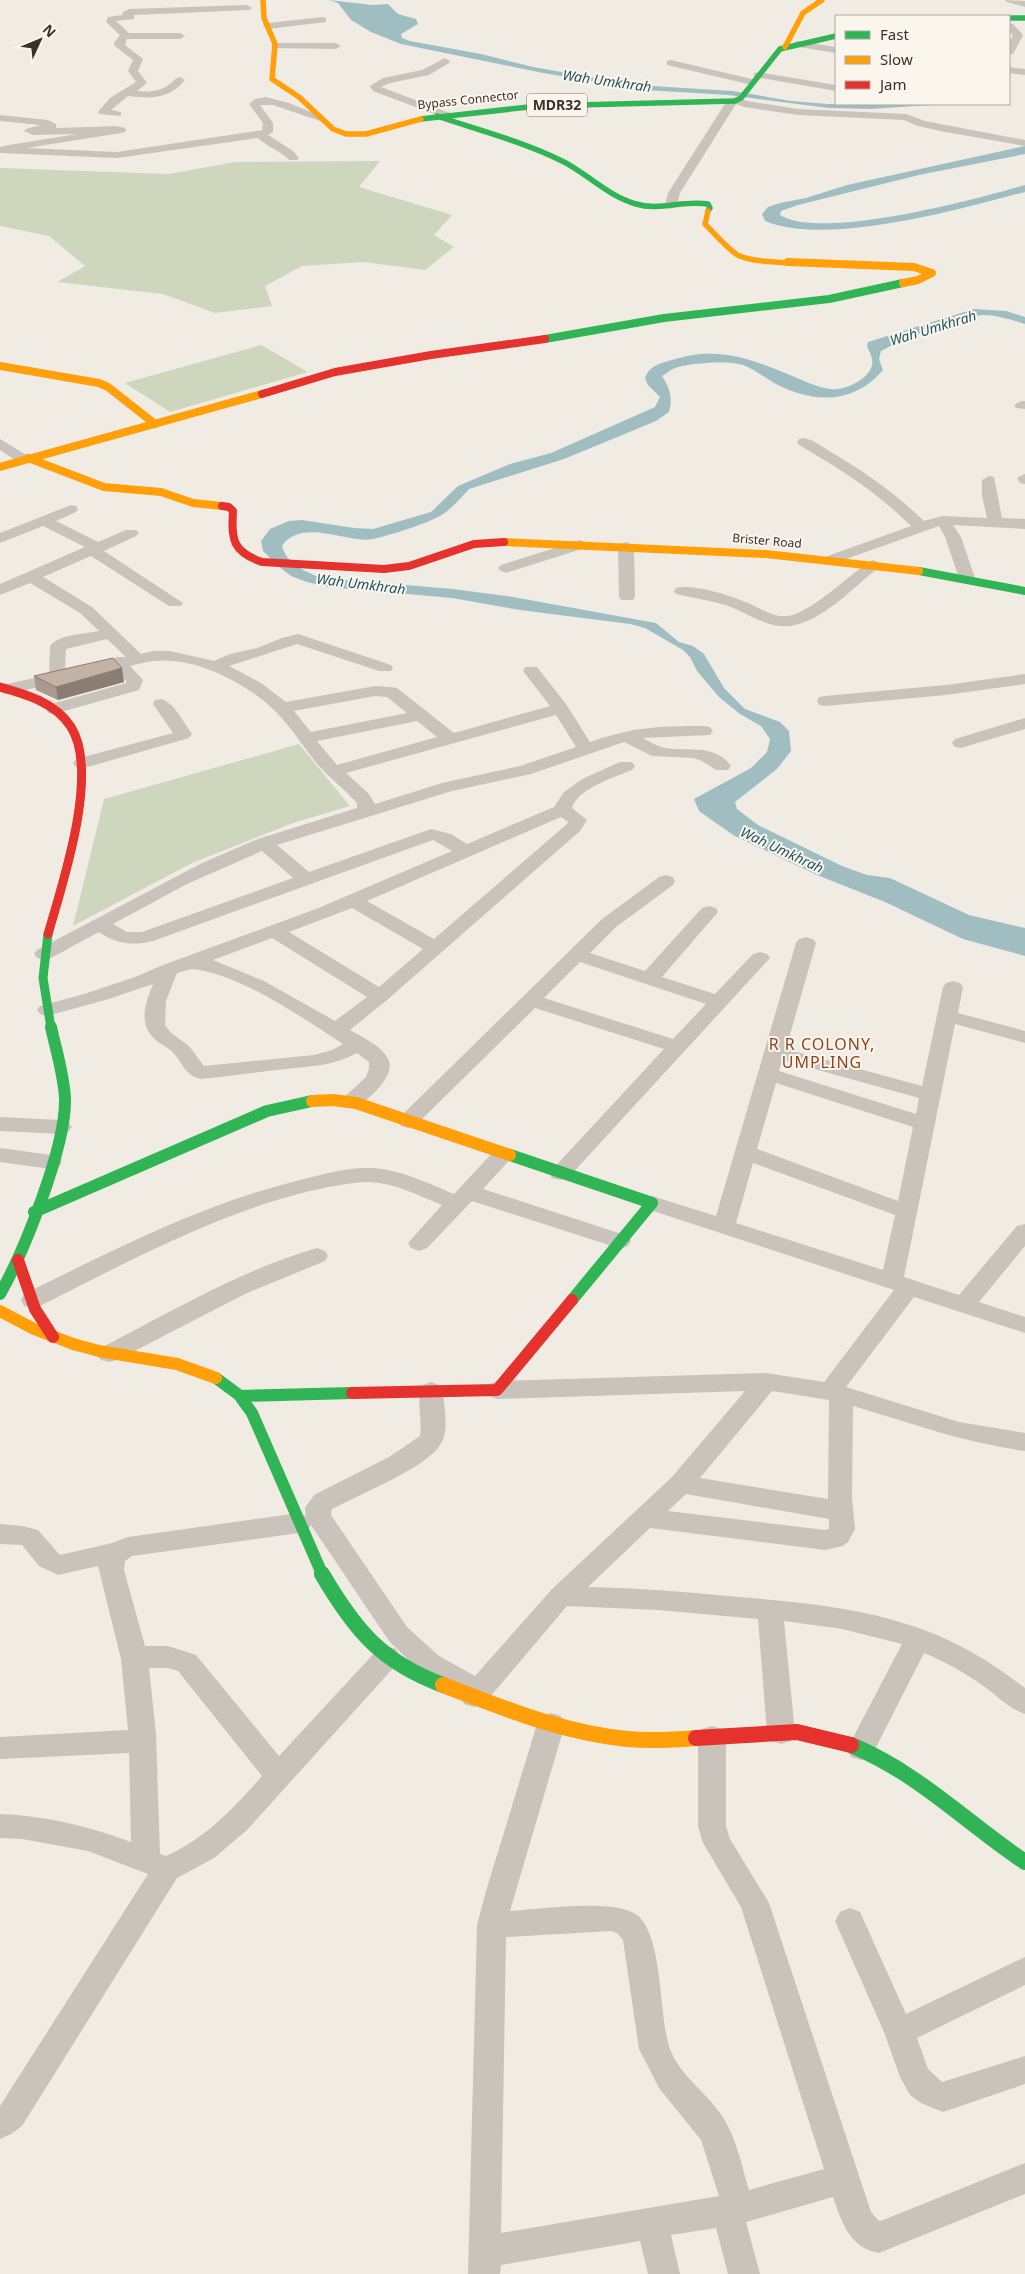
<svg xmlns="http://www.w3.org/2000/svg" width="1025" height="2274" font-family="'Noto Sans',sans-serif">
  <style>
    .green { fill: #ced7be }
    .water { fill: #a0bec2 }
    .lines { fill: none; stroke-linecap: round; stroke-linejoin: round }
    .street { fill: #c9c3bc; fill-rule: evenodd }
    .fast-far4 { stroke: #30b455; stroke-width: 5.5 }
    .fast-far3 { stroke: #30b455; stroke-width: 8 }
    .fast-far2 { stroke: #30b455; stroke-width: 9 }
    .fast-far1 { stroke: #30b455; stroke-width: 12 }
    .fast { stroke: #30b455; stroke-width: 16 }
    .slow-far3 { stroke: #ff9f0a; stroke-width: 5.5 }
    .slow-far2 { stroke: #ff9f0a; stroke-width: 8 }
    .slow-far1 { stroke: #ff9f0a; stroke-width: 12 }
    .slow { stroke: #ff9f0a; stroke-width: 16 }
    .jam-far3 { stroke: #e5322d; stroke-width: 8 }
    .jam-far2 { stroke: #e5322d; stroke-width: 9 }
    .jam-far1 { stroke: #e5322d; stroke-width: 12 }
    .jam { stroke: #e5322d; stroke-width: 16 }
    .wall { fill: #a9998e }
    .shaded-wall { fill: #897d74 }
    .building { fill: #c4b2a5; stroke: #897d74 }
    .labels { text-anchor: middle; stroke-width: 4; stroke-linejoin: round; paint-order: stroke }
    .far-street-label { font-size: 12px; fill: #3b312a; stroke: #fbf6ed }
    .far-water-label { font-size: 14px; font-style: italic; fill: #1d535f; stroke: #fbf6ed }
    .shield { fill: #fbf6ed; stroke: #756c64; stroke-width: 1 }
    .shield-label { font-size: 14px; font-weight: bold; fill: #3b312a }
    .neighbourhood-label { font-size: 16px; letter-spacing: 1px; fill: #8e461f; stroke: #fbf6ed }
  </style>
  <rect width="100%" height="100%" fill="#f0ece4"/>
  <path class="green" d="M380 161 359 187 452 215 434 235 454 247 425 270 363 262 302 266 265 286 272 306 215 313 163 294 57 282 85 266 49 236 0 226V168L168 174 235 162Z
    M261 345 308 372 170 412 125 383Z
    M299 744 350 806 293 823 192 863 73 926 104 799Z"/>
  <path class="water" d="M329 0 372 5 388 4 398 14 416 19 418 24 401 34 402 38 410 41 481 54 533 67 636 85 733 91 791 101 828 104H945L871 109 829 108 728 95 645 90 543 73 401 44 371 32 351 20 338 3Z
    M1025 146V154L919 175 798 205 781 211 780 215C822 241 976 199 1025 185V192C960 209 827 247 765 221L762 214 768 207 780 203 806 198 847 185Z
    M974 309 1006 311 1025 317V324C1012 320 997 315 983 315 960 316 902 339 881 351L879 359 883 370C854 404 814 404 776 384 765 378 754 369 743 365 728 360 689 363 675 368 670 370 666 374 662 376 670 388 673 398 669 412L656 421 564 459 469 489C460 499 450 511 438 517 423 525 390 535 373 539 348 544 302 517 282 546 286 563 306 573 323 578L453 589 513 597 656 623 679 642 693 646 704 654 724 688 745 709 780 722 789 731 791 751 777 769 735 802 737 809 758 825 842 866 867 875 890 878 969 915 1025 928V956L963 939 885 902 817 875 733 835 699 811 694 799 751 768 767 752 770 739 761 726 740 714 719 697 697 671 690 657 683 650 645 628 630 624 520 610 452 598 328 587 307 582 291 576 278 566 263 551 261 541 270 529 289 521 302 520 354 528 373 529 431 512 458 486 510 464 551 453 655 407 660 397 648 385 645 378C649 366 660 363 672 360 717 346 749 358 790 375 802 380 816 387 830 389 843 391 866 381 871 368 875 360 869 352 867 346L868 342Z"/>
  <g class="lines">
    <path class="street" d="M1005 0 1025 1V7L1007 2Z
      M247 5 252 8 250 10 134 15V19L116 21 129 33H180L185 36 180 39H127L125 45 143 59 138 71 147 83 137 91C149 92 159 92 170 84 174 81 175 78 180 77L185 80C170 99 150 99 128 96L111 110 121 112V116L99 114 98 112 110 98 136 82 128 71 133 60 115 46 114 43 120 35 106 22 108 17 122 15 123 12 129 9Z
      M323 17 326 18V22L268 29 263 26 268 23Z
      M1009 23 1013 24 1023 35 1013 54 1009 55V43L1013 35 1009 31Z
      M797 41 836 47V53L793 46 792 44Z
      M276 43H336L341 46 336 49 272 48 271 46Z
      M445 58 450 61 449 63 429 75 390 83 381 87 450 113V117H442L373 91 370 86 383 78 422 70Z
      M671 60 756 80 757 82 752 85 667 65V61Z
      M1009 67 1025 69V75L1009 73Z
      M758 72 836 85V91L754 77V73Z
      M266 97 289 103 325 118 320 121 273 105H260L273 123V132L268 135 293 151 299 158 297 160H289C281 151 267 147 258 138L117 158 0 153V147L9 145 77 134 33 135 24 131 26 129 40 125 0 121V115L48 120 56 124V128L116 126 125 128 126 130 125 132 121 133 27 148 117 152 262 130 263 123 249 104 255 99Z
      M737 97 747 101 798 109 906 114 925 121 1025 140V146L940 131 918 126 904 120 798 115 744 107 736 104 680 193 677 205 671 209 667 207 665 205 668 193 728 99Z
      M1021 401H1025V409L1016 408 1014 405Z
      M804 438C814 440 823 447 831 452 865 472 896 494 924 521L942 516 987 518 982 496V480L989 476 994 477 1002 518 1025 519V529L953 525 961 537 975 578 973 581H961L959 578 945 537 939 526 835 563H825L822 560 825 557 911 526C878 493 839 468 799 445L797 442 799 439Z
      M0 439 28 456 30 459 28 462H18L0 450Z
      M1024 474H1025V484L1020 483 1017 478Z
      M71 505 76 506 78 509 76 512 56 521 98 542 126 530H136L139 533 136 536 104 551 183 603 181 606H169L91 556 43 577 92 607 141 654 153 651H170L214 661 230 654 257 648 282 638 298 634 391 665 393 668 391 671H379L297 644 229 666 261 683 286 702 375 686 391 687 397 688 454 733 550 706 523 671 525 667H537L566 704 590 742C633 727 659 726 704 726L710 727 713 731 710 735 643 738C649 741 655 745 661 747 684 753 714 742 731 766L728 770H716L702 761 693 758 652 756 624 742 531 774 452 791 277 845 309 872 431 829 451 834 467 844 554 807 564 792 582 779 620 762H632L635 766 632 770C615 777 577 789 572 808L587 820 580 831 387 1000 350 1030C363 1038 383 1046 389 1061 395 1076 369 1100 357 1106 351 1109 347 1108 342 1107L339 1102 366 1077 369 1069V1062L357 1053C333 1066 312 1066 286 1069 258 1072 229 1076 201 1079 186 1075 185 1068 176 1056 172 1050 164 1046 158 1042 137 1026 145 1004 153 984L109 999 47 1016 40 1014 37 1010 40 1006 84 994 135 977 163 965 316 909 452 851 433 840 153 941C132 946 116 944 99 932L51 958 44 960 37 958 34 954 37 950 202 863 258 839 357 808V803C345 790 331 779 319 766 304 748 292 728 276 712 247 683 195 656 153 661 145 662 138 664 130 666L143 680 139 690 54 714 48 713 46 709 48 705 126 683V681L115 670 8 694 2 693 0 689 2 685 49 675 50 646C59 634 85 634 99 631L80 613 30 583 0 595V584L85 547 43 526 0 543V533ZM107 639 126 657H117L110 661 65 671 66 649ZM375 696 387 697 407 713 311 732 294 711ZM556 715 576 747 520 766 442 783 375 804 368 793 346 773ZM417 721 437 737 337 765 317 741ZM561 817 568 822 567 824 434 939 367 901ZM262 851 293 878 142 932H127L113 924 187 884ZM352 908 423 949 379 987 289 932ZM272 938 367 997 335 1021 264 981 213 960ZM192 969C241 974 301 1017 343 1044L332 1050 314 1055 204 1066 189 1046 170 1032 165 1025 166 1001 177 973Z
      M580 540 585 542 588 545 585 548 506 573 501 571 498 568 501 565Z
      M626 542 631 544 634 547 635 597 633 600H621L619 597 618 547 621 544Z
      M873 560 878 562 881 565 878 568C853 588 823 621 790 626 767 629 745 611 725 605 709 600 693 598 676 594L674 591 676 588C693 583 732 596 748 603 760 608 774 618 788 616 810 613 849 576 868 562Z
      M1025 674V684L946 695 825 706 819 705 817 701 819 697 825 696 946 685Z
      M161 699C174 702 184 723 192 734L189 738 88 767H76L73 763 76 759 173 733 153 704 155 700Z
      M1025 718V729L961 748 955 747 952 743 955 739Z
      M666 875 673 877 675 881 673 885 616 927 590 953 645 971 702 908 709 906 716 908 718 912 662 977 715 994 753 954 760 952 767 954 770 958 568 1178 560 1180 552 1178 549 1173 664 1049 535 1008 415 1126 408 1128 401 1126 397 1121 401 1116 602 919 659 877ZM580 962 706 1004 673 1039 544 998Z
      M806 937 813 939 816 943 786 1049 922 1086 943 987 946 983 953 981 960 983 963 987 958 1013 1025 1031V1043L955 1024 904 1277 959 1295 1017 1226 1025 1224V1246L979 1302 1025 1317V1333L914 1297 846 1387 959 1422 1025 1433V1451C965 1443 911 1423 853 1406L852 1498 855 1529 848 1542 843 1546 825 1550 650 1528 588 1587C638 1588 689 1592 739 1597 800 1602 866 1608 924 1630 960 1643 994 1664 1025 1688V1714C1007 1708 995 1693 979 1683 962 1671 943 1661 924 1653L871 1757 861 1760 851 1757 847 1749 902 1644 842 1629 784 1621 795 1733 791 1741 781 1744 771 1741 767 1733 758 1619 658 1610 567 1606 484 1704 474 1707 464 1704 461 1696 463 1692 421 1672 389 1641 311 1525 308 1530 299 1533 132 1556 125 1561 124 1570 145 1646H168L196 1655 279 1756 378 1649 387 1646 396 1649 400 1657 396 1665 247 1830 214 1858 177 1878 22 2126 11 2134 0 2139V2106L148 1874 88 1851 22 1839 0 1838V1814C47 1816 88 1826 131 1842L129 1753 0 1759V1737L128 1730 121 1659 98 1566 58 1575 39 1566 22 1545 0 1544V1524L22 1526 38 1530 60 1555 112 1543 128 1537 299 1513 306 1516 305 1508 314 1495 389 1457 420 1436C423 1420 415 1399 423 1385L431 1382 439 1385C444 1393 444 1402 445 1411 446 1423 447 1437 438 1448 423 1468 357 1496 332 1509L331 1515 407 1627 439 1656 475 1676 552 1589 672 1477 745 1391 497 1399 489 1396 485 1390 489 1384 497 1381 766 1373 824 1382 894 1290 644 1208 641 1203 644 1198 652 1196 716 1216 796 943 799 939ZM782 1060 919 1098 916 1114 779 1071ZM776 1083 913 1127 898 1201 757 1149ZM753 1163 895 1215 883 1270 736 1223ZM772 1391 829 1400 828 1499 700 1478ZM686 1494 829 1519V1529L825 1530 668 1511ZM149 1668H168L178 1671 262 1776C235 1807 205 1839 166 1856L160 1854 156 1734Z
      M0 1117 61 1120 68 1122 72 1127 68 1132 61 1134 0 1131Z
      M504 1147 512 1149 515 1154 483 1189 628 1236 631 1241 628 1246 620 1249 612 1246 472 1201 427 1248 419 1251 411 1248 408 1243 442 1205C419 1196 395 1183 370 1182 348 1182 324 1188 302 1193 210 1217 125 1263 40 1306L32 1308 24 1306 21 1300 24 1294C112 1251 200 1205 296 1181 320 1175 346 1167 371 1168 399 1169 428 1183 454 1194L496 1149Z
      M0 1148 51 1155 59 1157 62 1162 59 1167 51 1169 0 1162Z
      M317 1248 325 1251 328 1256 325 1261 245 1294 117 1360 109 1362 101 1360 97 1354 101 1348C170 1312 241 1270 317 1248Z
      M551 1713 561 1716 565 1724 510 1911C539 1909 615 1898 637 1915 663 1935 659 2014 669 2046 677 2072 701 2088 717 2109 735 2131 741 2163 749 2190L824 2169 741 1907 703 1843 698 1826V1737L702 1729 712 1726 722 1729 726 1737V1826L730 1839 769 1903 871 2212 879 2221 883 2220 1025 2163V2194L879 2253C850 2248 842 2223 833 2197L746 2222 760 2274H728L716 2228 671 2235 680 2274H648L640 2241 501 2265 500 2274H468L477 1925 486 1891 537 1724 541 1716ZM611 1931 617 1933 623 1940 639 2049 659 2088 701 2140 719 2196 501 2233 506 1937Z
      M850 1908 860 1912 906 2014 1025 1957V1985L917 2038 928 2069 942 2082 1025 2056V2084L943 2112 921 2103 910 2095 900 2077 884 2032 835 1921 840 1912Z"/>
    <path class="fast-far4" d="M1009 18H1025
      M437 116C478 130 521 141 560 160 586 172 607 196 636 204 659 211 684 200 708 204L710 208 708 211
      M421 119 538 106 735 101 741 98 780 49 836 36"/>
    <path class="fast-far3" d="M545 339 664 318 829 299 903 283
      M919 571 1025 591"/>
    <path class="fast-far2" d="M48 934 43 978 51 1028"/>
    <path class="fast-far1" d="M510 1155 652 1203 572 1300
      M34 1212 267 1111 312 1101
      M0 1294C24 1252 66 1147 65 1099 64 1075 56 1050 51 1027
      M216 1378 239 1395 252 1413 323 1576
      M240 1396 352 1393"/>
    <path class="fast" d="M322 1574C355 1630 381 1662 443 1685
      M851 1745C920 1774 964 1821 1025 1862"/>
    <path class="slow-far3" d="M263 0 264 18 275 44 272 79 299 97 333 129 346 134H366L421 119
      M785 47 803 13 822 0
      M708 211 705 224C715 234 725 246 736 254 750 264 804 263 822 264"/>
    <path class="slow-far2" d="M788 262 914 267 932 273 918 280 903 283
      M0 366 99 383 108 387 155 424
      M28 458 104 487 161 492 193 503 222 506
      M0 467 262 394
      M504 542 766 554 919 571"/>
    <path class="slow-far1" d="M312 1101 333 1100 356 1103 510 1155
      M0 1311 34 1329 73 1344 99 1351 177 1364 216 1378"/>
    <path class="slow" d="M443 1685C503 1708 563 1733 627 1739 650 1741 673 1740 696 1738"/>
    <path class="jam-far3" d="M262 394 335 372 431 355 545 339
      M222 506 229 507 233 511C231 540 233 552 262 562L384 569 409 566 474 544 504 542"/>
    <path class="jam-far2" d="M0 687C26 694 56 703 71 727 100 773 62 885 48 934"/>
    <path class="jam-far1" d="M18 1260 35 1309 53 1337
      M352 1393 497 1390 572 1300"/>
    <path class="jam" d="M696 1738 797 1732 851 1745"/>
  </g>
  <path class="wall" d="M34 676 124 682 58 700 36 690Z"/>
  <path class="shaded-wall" d="M122 668 124 682 58 700 56 687Z"/>
  <path class="building" d="M113 658 122 668 56 687 34 676Z"/>
  <g class="labels">
    <g class="far-street-label">
      <text transform="translate(468 100) rotate(-6)" y="4">Bypass Connector</text>
      <text transform="translate(767 541) rotate(5)" y="4">Brister Road</text>
    </g>
    <g class="far-water-label">
      <text transform="translate(607 81) rotate(8)" y="5">Wah Umkhrah</text>
      <text transform="translate(933 328) rotate(-17)" y="5">Wah Umkhrah</text>
      <text transform="translate(361 584) rotate(7)" y="5">Wah Umkhrah</text>
      <text transform="translate(782 850) rotate(25)" y="5">Wah Umkhrah</text>
    </g>
    <rect class="shield" x="527" y="93.5" width="60" height="23" rx="4"/>
    <g class="shield-label">
      <text x="557" y="110">MDR32</text>
    </g>
    <g class="neighbourhood-label">
      <text x="822" y="1050">R R COLONY,<tspan x="822" dy="18">UMPLING</tspan></text>
    </g>
  </g>
  <rect x="835" y="15" width="175" height="90" fill="#fbf6ed" stroke="#aea79f"/>
  <rect x="845" y="31" width="25" height="8" fill="#30b455" stroke="#aea79f"/>
  <text x="880" y="40" font-size="15" fill="#3b312a">Fast</text>
  <rect x="845" y="56" width="25" height="8" fill="#ff9f0a" stroke="#aea79f"/>
  <text x="880" y="65" font-size="15" fill="#3b312a">Slow</text>
  <rect x="845" y="81" width="25" height="8" fill="#e5322d" stroke="#aea79f"/>
  <text x="880" y="90" font-size="15" fill="#3b312a">Jam</text>
  <g transform="translate(40 40) rotate(46)" stroke="#fbf6ed" stroke-width="4" paint-order="stroke">
  <path d="M0-4L9 19L0 12L-9 19Z" fill="#3b312a"/>
  <text y="-8" font-size="14" font-weight="bold" text-anchor="middle" fill="#3b312a">N</text>
  </g>
</svg>
